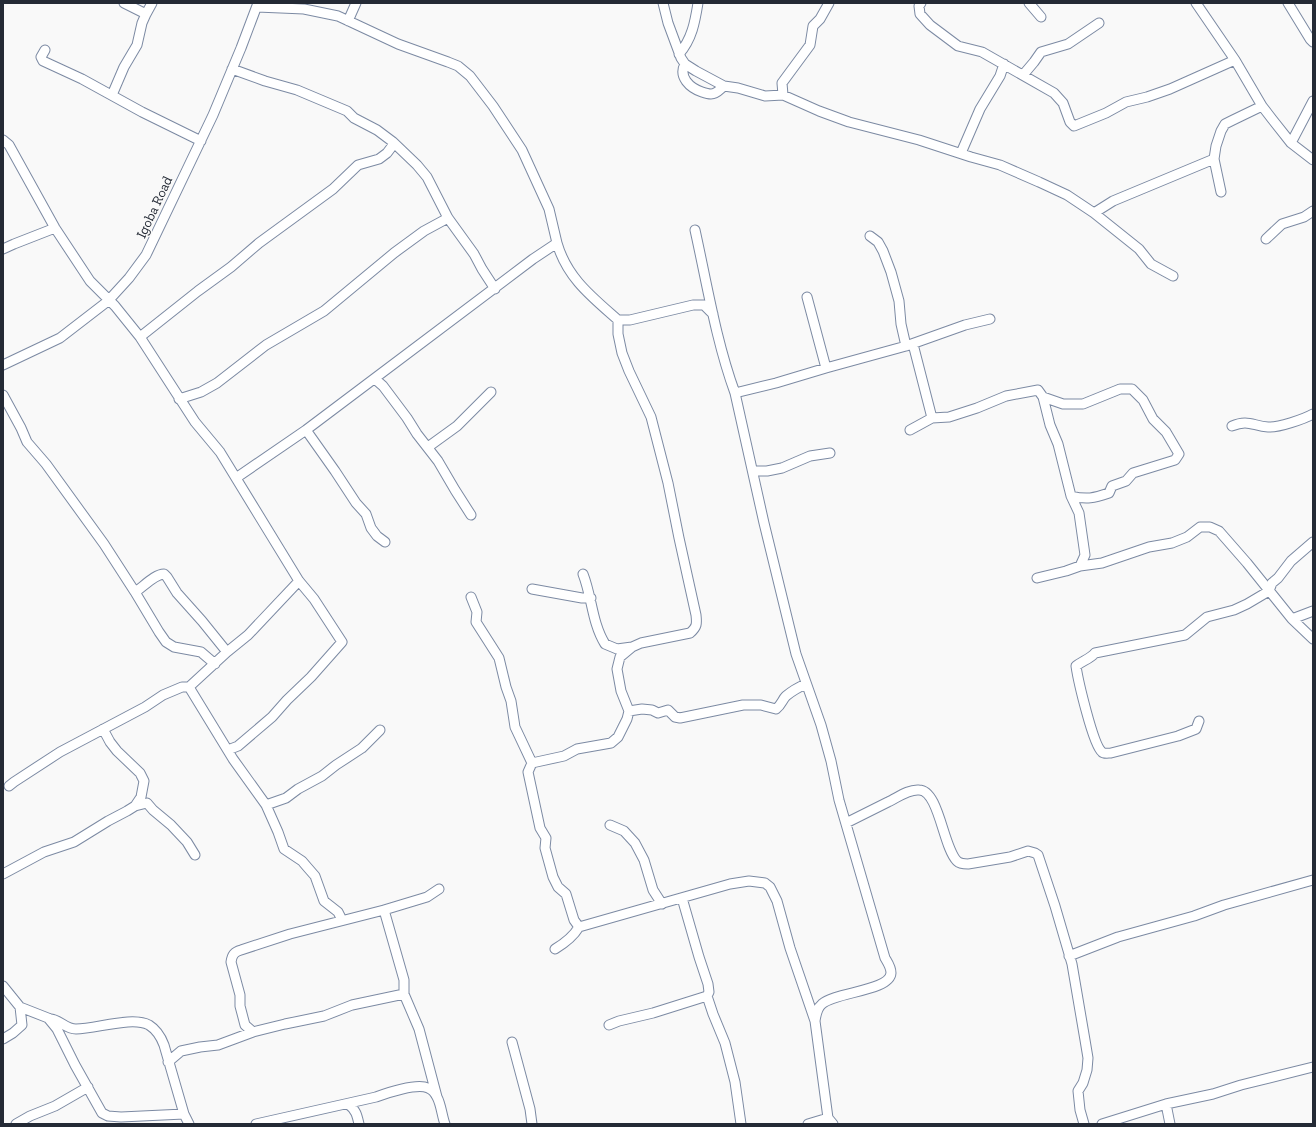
<svg xmlns="http://www.w3.org/2000/svg" width="1316" height="1127" font-family="'Zilla Slab',serif">
  <style>
    .lines { fill: none; stroke-linecap: round; stroke-linejoin: round }
    .minor-casing { stroke: #7c8aa3; stroke-width: 11 }
    .minor { stroke: #fff; stroke-width: 9 }
    .labels { text-anchor: middle; stroke-width: 3; stroke-linejoin: round; paint-order: stroke }
    .street-label { font-size: 14px; fill: #242a35; stroke: #f9f9f9 }
  </style>
  <rect width="100%" height="100%" fill="#f9f9f9"/>
  <g class="lines">
    <defs>
      <path id="minor" d="M124 3 146 14
        M663 3 668 23 681 58 685 64 696 71 724 86 738 88 765 96 783 95 819 111 849 122 919 140 971 157 1000 165 1039 182 1067 195 1094 213 1139 249 1151 264 1173 276
        M921 3 919 6 920 14 930 25 958 46 982 52 1054 93 1063 103 1070 122 1074 126 1106 113 1126 102 1147 97 1170 89 1235 60
        M1029 3 1041 17
        M1196 3 1235 60 1262 106 1272 119 1291 143 1313 160
        M1288 3 1310 39 1313 42
        M257 7 304 9 338 16 398 44 448 62 458 66 470 76 493 106 522 150 549 209 557 243
        M348 21 356 3
        M45 50 41 57 43 61 82 79 142 112 201 141
        M679 54C692 39 695 22 698 3
        M685 64C678 77 690 88 702 92 705 93 708 94 711 94 717 94 720 89 724 86
        M232 69 265 81 297 90 347 111 354 118 377 130 393 142 417 165 427 177 448 218 474 254 482 269 495 289
        M1023 75 1034 62 1041 52 1068 44 1099 23
        M112 95 124 67 137 45 142 23 146 14 152 3
        M783 95 782 83 810 45 813 26 820 19 829 3
        M3 140 9 145 55 228 90 281 115 306 140 337 195 422 220 452 299 581 314 599 342 642 311 677 287 700 272 717 238 746 228 750
        M1291 143 1313 101
        M961 153 980 109 1000 76 1004 64
        M1221 192 1214 159 1216 146 1221 131 1225 124 1233 120 1262 106
        M1094 213 1113 201 1214 159
        M695 230C707 284 716 341 735 393L764 523 796 654 821 725 831 761 839 800 885 958C888 963 891 967 891 973 890 991 835 992 822 1004 817 1008 816 1014 815 1021
        M870 236 878 242 883 251 891 272 899 301 901 324 906 346
        M1266 239 1282 224 1304 217 1313 211
        M3 249 14 244 55 228
        M807 297 826 368
        M140 337 198 291 231 267 259 243 333 189 358 165 379 159 387 153 393 145V142
        M913 344 932 418 949 417 977 408 1006 396 1038 390 1043 397 1050 425 1058 444 1071 496 1079 513 1085 555 1080 566 1066 571 1037 578
        M3 365 60 338 108 301 129 278 146 255 213 115 241 48 258 3
        M375 379 383 386 407 418 417 434 438 461 455 490 471 515
        M735 393 776 383 826 368 906 346 965 325 990 319
        M3 395 21 428 27 442 46 464 104 544 135 592 159 632 166 642 174 647 201 652 215 664
        M1043 397 1063 404H1083L1120 389H1132L1143 400 1153 419 1166 432 1179 454 1175 460 1133 473 1126 481 1112 486 1109 493C1094 498 1087 500 1071 496
        M179 399 201 392 217 383 266 345 324 311 394 253 424 231 448 218
        M1232 426C1248 419 1253 426 1268 427 1278 428 1304 419 1313 414
        M306 430 335 471 356 503 366 514 371 528 377 536 385 542
        M910 430 932 418
        M428 447 457 426 491 392
        M753 471H767L782 468 810 456 830 453
        M236 478 306 430 533 259 557 243C567 278 592 297 618 320H630L693 305H704L713 314
        M1080 566 1102 563 1149 547 1172 543 1187 537 1200 527H1210L1219 531 1247 563 1292 619 1313 639
        M583 574C592 597 592 623 605 644L617 649 632 647
        M532 589 582 598H591
        M135 592C143 587 155 574 164 574L167 577 177 593 202 621 227 652
        M471 597 477 612 476 622 499 658 506 687 511 701 515 727 532 763 528 772 540 828 546 838 545 848 553 877 558 887 566 894 574 920 579 927
        M1292 619 1313 611
        M189 687 233 759 266 805 278 832 284 849 302 861 308 868 315 876 324 901 338 912 342 920
        M629 711 642 709 652 710 658 713 668 710 675 717 680 718 743 705H761L776 709C782 704 782 700 786 696 792 691 799 687 806 684
        M1199 721 1196 729 1178 736 1111 753C1108 753 1104 754 1102 752 1093 745 1078 680 1076 666 1082 661 1090 659 1095 653L1185 635 1207 617 1234 610 1247 604 1269 591 1272 583 1278 578 1291 561 1313 542
        M532 763 564 756 577 749 611 743 618 737 627 719 629 711 621 691 617 669 620 657 632 647 641 643 690 633C697 627 697 624 696 615L679 538 668 483 651 417 629 371 622 353 618 334V320
        M9 786 14 782 60 752 145 707 163 695 182 687H189L227 652 248 635 299 581
        M266 805 286 798 298 789 322 776 336 765 362 748 380 730
        M135 806 147 803 153 810 171 825 187 842 195 855
        M846 823C860 816 874 809 888 802 897 798 908 789 919 790 939 790 943 847 957 861 960 864 964 864 968 864L1010 857 1028 851 1035 853 1038 855 1055 906 1072 964 1085 1040 1088 1058 1087 1070 1083 1083 1078 1091 1080 1110 1084 1124
        M610 825 624 831 635 843 644 860 653 890 662 904
        M3 874 44 852 74 842 108 821 127 811 135 806 141 797 144 781 140 773 117 751 110 742 103 729
        M555 949C565 943 573 937 579 927L730 884 749 881 765 883 770 887 777 901 790 948 815 1021 828 1118 833 1124
        M1069 956 1118 937 1194 916 1224 905 1313 880
        M3 986 20 1007 48 1018 57 1029 75 1065 102 1113 108 1116 121 1117 184 1114
        M404 994V980L384 910 427 897 439 889
        M707 996 713 1014 725 1043 735 1082 741 1124
        M51 1019C60 1020 66 1029 76 1029 96 1029 132 1016 149 1025 157 1030 161 1037 164 1045L184 1114 189 1124
        M609 1025 619 1021 653 1013 707 996 709 992 708 984 699 957 682 898
        M253 1032 245 1025 240 1006V995L231 962C232 955 234 952 241 950L290 934 384 910
        M3 1039 13 1033 22 1025 20 1007
        M512 1042 530 1109 532 1124
        M168 1062 181 1051 200 1047 218 1045 253 1032 285 1024 324 1016 352 1005 404 994 419 1029 437 1097
        M348 1104C356 1110 357 1115 359 1124
        M1166 1104 1170 1124
        M16 1124 30 1116 55 1106 88 1087
        M256 1124 376 1097C387 1093 417 1083 428 1088 431 1089 435 1093 437 1097 441 1104 442 1116 445 1124
        M808 1124 828 1118
        M1102 1124 1166 1104 1213 1094 1241 1085 1313 1067"/>
    </defs>
    <use href="#minor" class="minor-casing"/>
    <use href="#minor" class="minor"/>
  </g>
  <g class="labels">
    <g class="street-label">
      <text transform="translate(154 207) rotate(-65)" y="5">Igoba Road</text>
    </g>
  </g>
  <rect width="1316" height="1127" fill="none" stroke="#242a35" stroke-width="8"/>
</svg>
